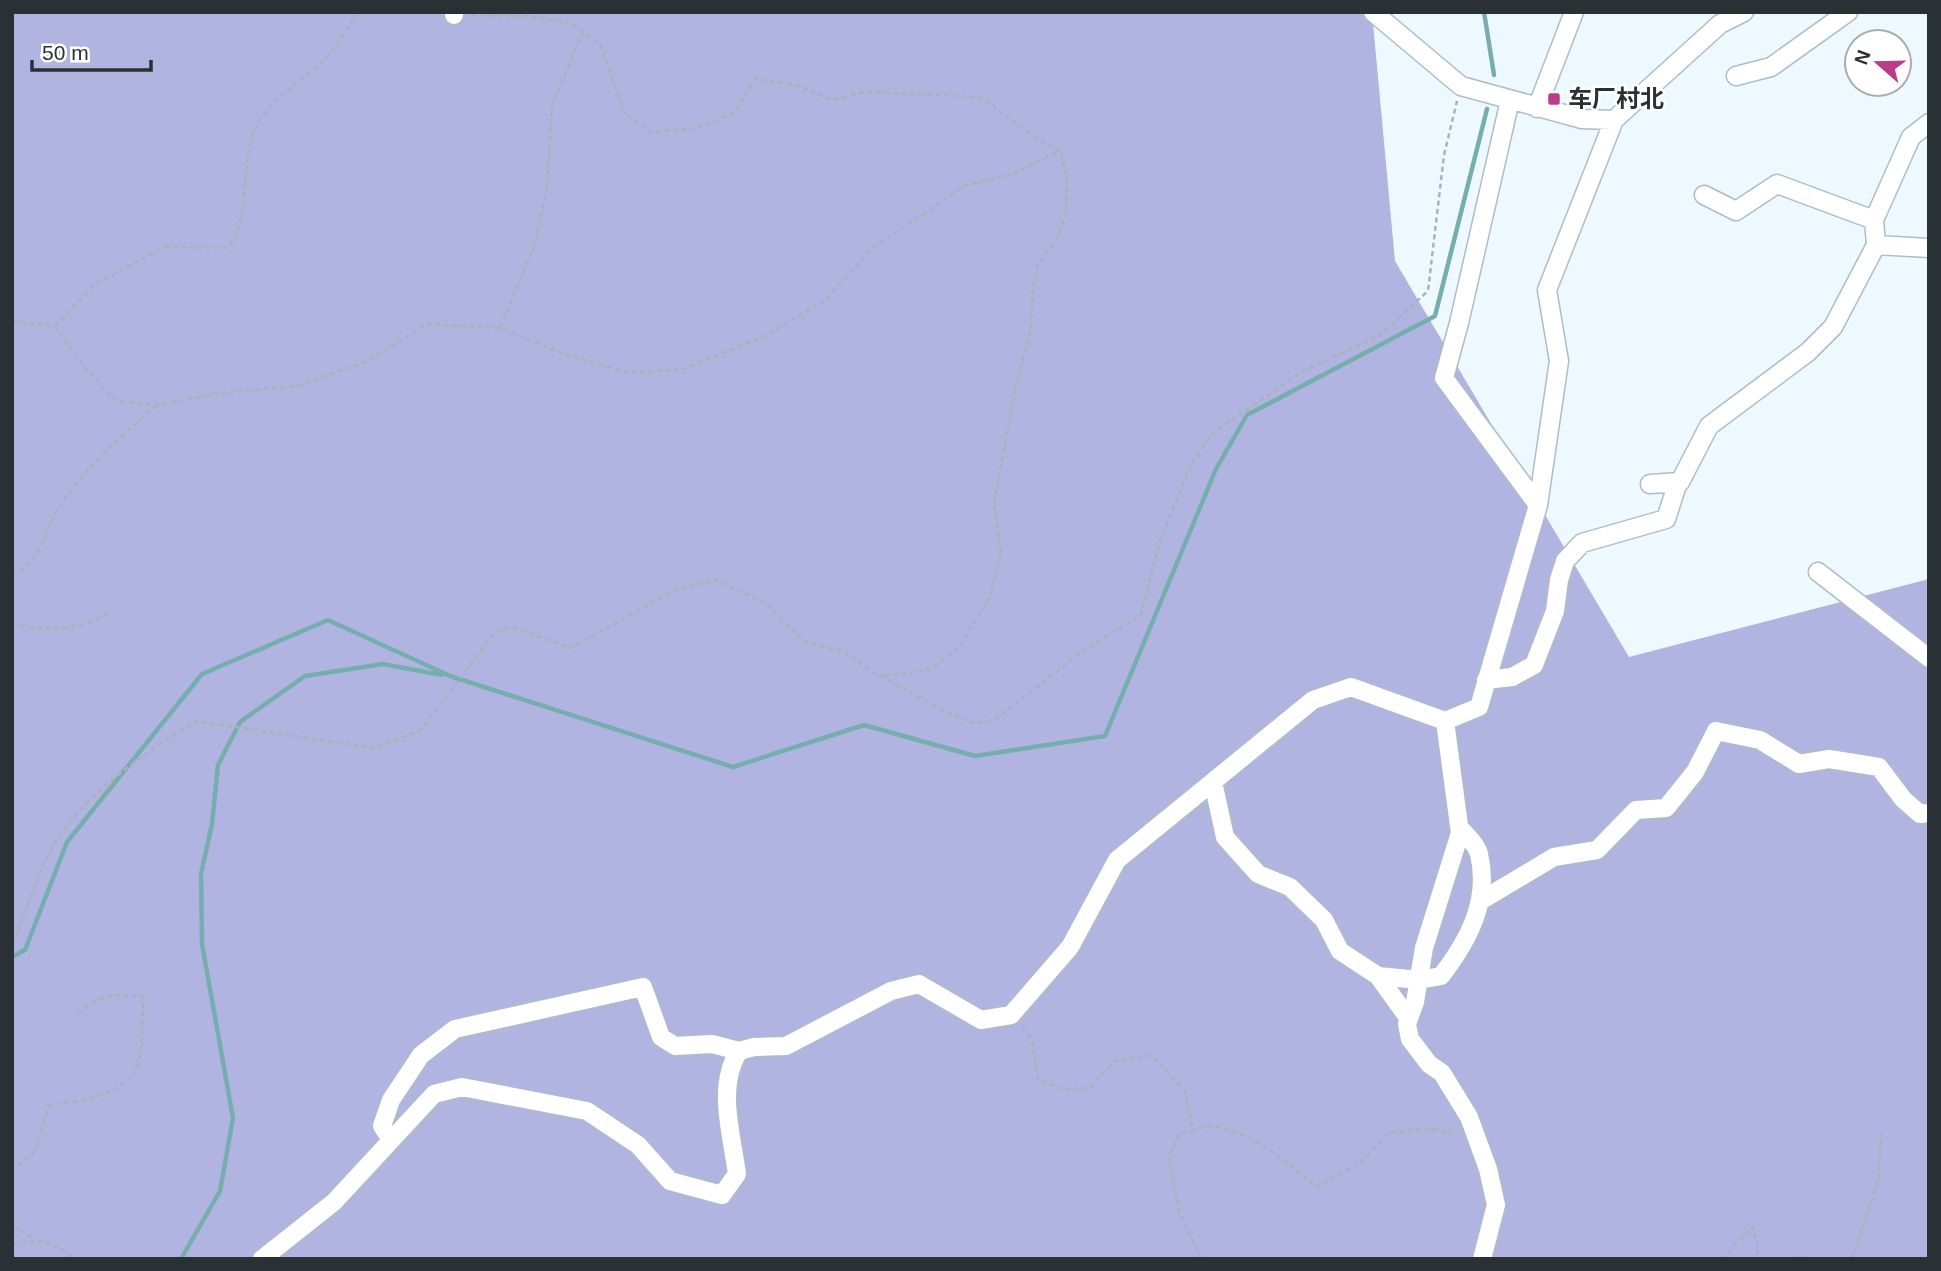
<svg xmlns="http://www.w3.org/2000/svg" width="1941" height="1271" font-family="Arial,'Noto Sans SC',sans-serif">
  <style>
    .forest { fill: #b1b4e0 }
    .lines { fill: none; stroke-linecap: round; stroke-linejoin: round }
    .stream { stroke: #74afae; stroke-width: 4.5 }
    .minor-casing { stroke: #adbdc8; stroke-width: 21 }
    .path { stroke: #a9b2b8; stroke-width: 2.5; stroke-dasharray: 5 3.5; stroke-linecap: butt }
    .minor { stroke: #fff; stroke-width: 18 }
    .poi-dot { fill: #bb3c88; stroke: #fff; stroke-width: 2.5 }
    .labels { text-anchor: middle; stroke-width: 5; stroke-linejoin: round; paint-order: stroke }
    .poi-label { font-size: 24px; font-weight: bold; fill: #2a3135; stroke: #fff; text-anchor: start }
  </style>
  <rect width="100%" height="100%" fill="#eef8ff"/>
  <path class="forest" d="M12 12H1372L1395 261 1629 657 1929 579V1259H12Z"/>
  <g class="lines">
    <path class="stream" d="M1484 12 1494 75
      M12 957 25 950 67 842 202 674 328 620 450 676 733 767 864 725 975 756 1105 736 1216 469 1247 415 1435 316 1487 109
      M181 1259 220 1191 233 1118 202 944 201 874 212 824 218 765 240 722 305 676 383 664 442 675"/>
    <defs>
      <path id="minor" d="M454 12V15
        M1373 12 1461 86 1582 119 1614 120 1720 24 1744 12
        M1736 76 1771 67 1848 12
        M1510 100 1459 323 1444 378 1538 505
        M1537 108 1574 12
        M1704 195 1736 211 1777 184 1874 220
        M1876 245 1929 248
        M1650 484 1680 482 1709 426 1808 352 1833 327 1876 245 1874 220 1911 137 1929 123
        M1818 572 1929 658
        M1486 680 1512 677 1534 665 1555 611 1559 580 1565 561 1582 543 1666 519 1678 482
        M1445 721 1460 833 1424 948 1415 1002 1407 1024 1410 1039 1429 1064 1442 1073 1469 1117 1488 1169 1496 1205 1482 1259
        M1213 782 1225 837 1258 874 1290 887 1324 920 1340 951 1378 976 1419 980 1441 976C1469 940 1490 900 1479 854 1477 845 1466 835 1460 828
        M1482 900 1554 857 1597 850 1636 810 1666 808 1695 772 1716 731 1760 740 1799 764 1829 759 1879 767 1903 799 1920 814 1929 813
        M1378 976 1409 1019
        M391 1140 382 1126 391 1100 421 1055 455 1029 643 987 661 1037 675 1046 712 1044 739 1051
        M262 1259 334 1202 434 1094 462 1087 587 1111 638 1145 670 1181 722 1195 737 1174C732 1135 716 1086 739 1051L754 1047 786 1046 891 991 919 984 981 1020 1011 1015 1070 947 1117 860 1313 700 1351 687 1445 721 1479 707 1538 505 1559 361 1547 290 1614 120"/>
    </defs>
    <use href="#minor" class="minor-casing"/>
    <path class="path" d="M472 15 526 16 572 23 600 44 625 114 651 132 697 128 734 113 755 79 794 84 832 100 866 92 981 97 1033 136 1060 151 1067 176 1066 214 1056 240 1037 266 1033 286 1031 328 1015 390 994 503 1001 554 989 599 958 648 930 670 884 676
      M12 321 55 326 85 368 116 401 157 405 221 393 296 386 368 361 427 324 500 328 567 355 630 373 683 369 765 336 824 301 873 248 964 186 1012 174 1060 151
      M55 326 94 285 164 247 229 248C251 211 240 176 252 138 264 98 307 81 332 51 343 38 348 24 360 12
      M500 328 535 244 547 188 552 106 583 31
      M12 575C42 561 39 544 54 516 79 472 120 438 157 405
      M12 623C48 633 78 630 110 613
      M12 946C25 915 35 880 51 850 80 795 145 754 196 721L373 748 420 731 495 632 512 627 571 648 677 589 716 580 765 603 805 642 845 652 869 670 944 711 976 724 997 718 1087 648 1141 615 1160 540 1193 461 1214 432 1303 371 1380 335 1428 291 1444 155 1457 101
      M1022 1028 1032 1040 1038 1080 1062 1089 1090 1088 1115 1061 1151 1055 1185 1091 1193 1130
      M12 1171 35 1151 49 1105C78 1101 128 1097 138 1063 144 1044 142 1018 143 997 114 992 97 995 75 1017
      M12 1229 24 1232 33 1239
      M12 1245C41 1237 52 1242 76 1259
      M1201 1259 1179 1211 1169 1157 1179 1134C1187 1132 1197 1128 1206 1127 1243 1123 1290 1165 1316 1187L1361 1162 1388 1133 1426 1128 1449 1133 1454 1124
      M1722 1259 1752 1227 1758 1245 1757 1259
      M1795 1259 1802 1255 1801 1259
      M1852 1259 1879 1177 1881 1133"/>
    <use href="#minor" class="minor"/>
  </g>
  <rect class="poi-dot" x="1547" y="92" width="14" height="14" rx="3.5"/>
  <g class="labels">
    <g class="poi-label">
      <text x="1568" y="107">车厂村北</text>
    </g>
  </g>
  <rect width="1941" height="1271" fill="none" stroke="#2a3135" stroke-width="28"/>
  <g transform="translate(1878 63) rotate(290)"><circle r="33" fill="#ffffff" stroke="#aaadae" stroke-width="2"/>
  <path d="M0-5L12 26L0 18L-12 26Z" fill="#bb3c88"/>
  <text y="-10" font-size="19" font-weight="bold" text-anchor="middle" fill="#2a3135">N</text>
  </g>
  <path d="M32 60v10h119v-10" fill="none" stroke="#2a3135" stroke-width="3.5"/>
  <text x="42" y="60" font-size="21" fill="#2a3135" stroke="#ffffff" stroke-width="5" paint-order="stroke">50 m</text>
</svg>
